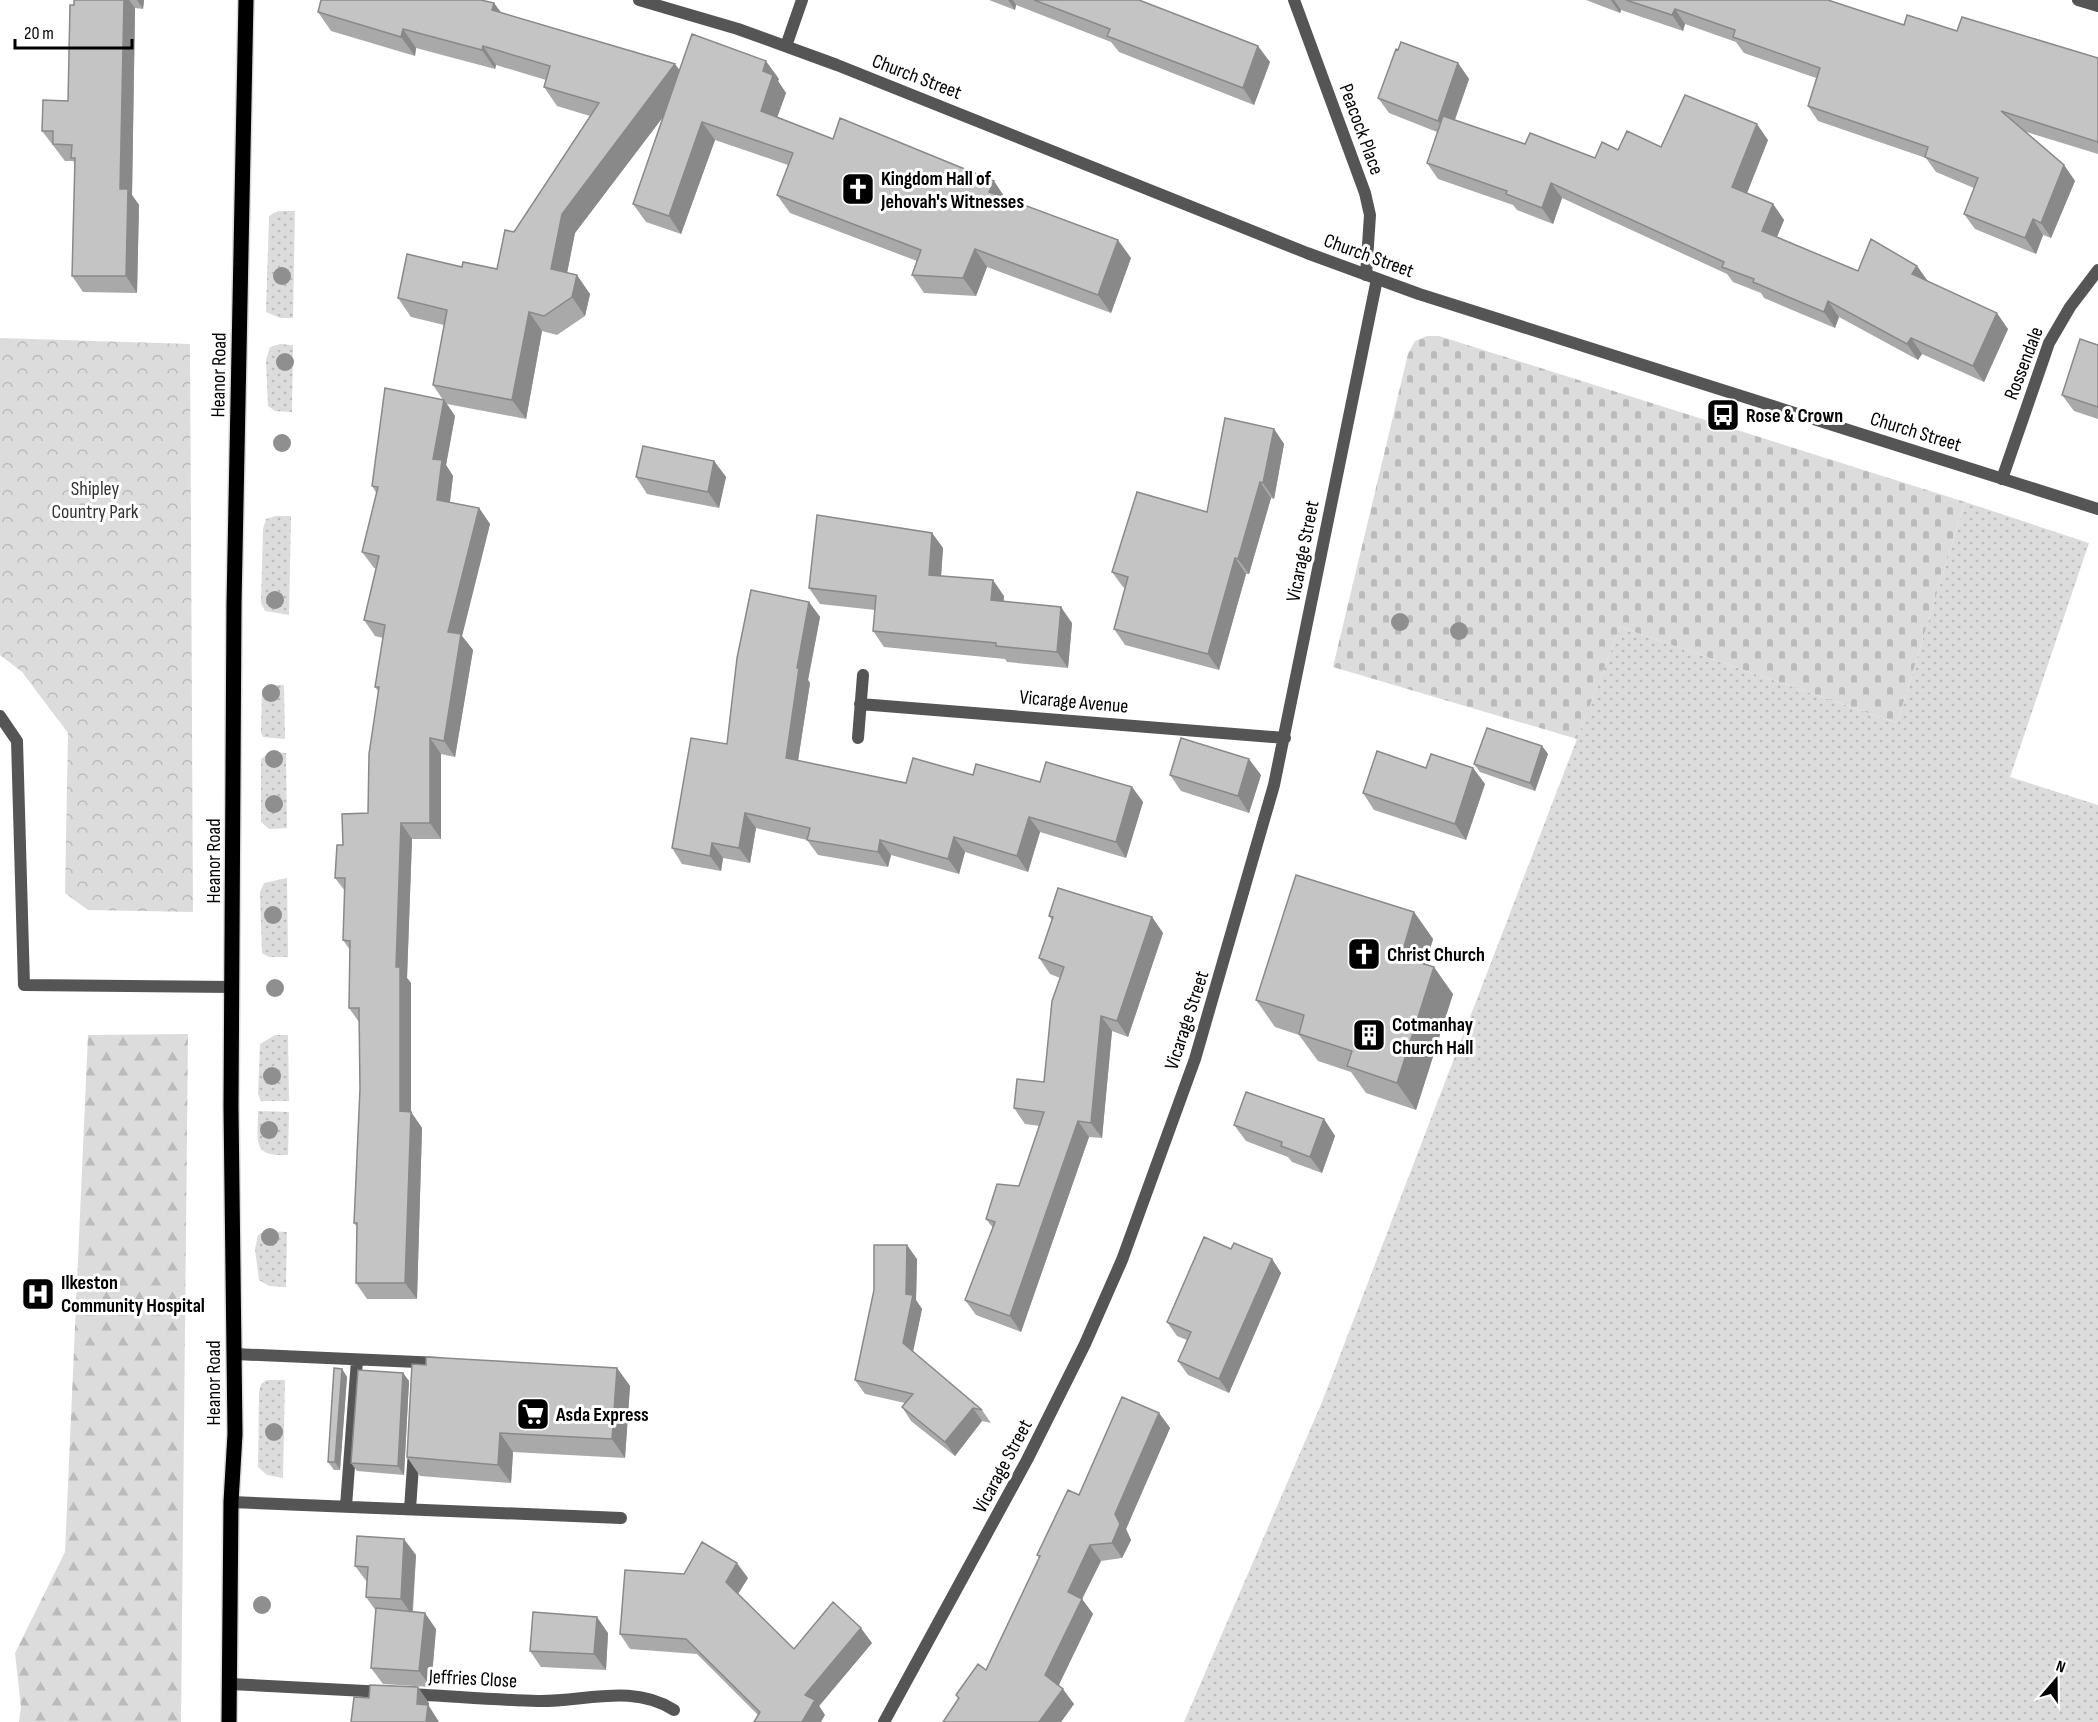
<svg xmlns="http://www.w3.org/2000/svg" width="2098" height="1722" font-family="'Sofia Sans Condensed',sans-serif">
  <style>
    .grass { fill: url(#grass-dots) }
    .forest { fill: url(#forest-firs) }
    .cemetery { fill: url(#cemetery-stones) }
    .park { fill: url(#park-crowns) }
    .lines { fill: none; stroke-linecap: round; stroke-linejoin: round }
    .primary-casing { stroke: #dbdbdb; stroke-width: 18 }
    .service { stroke: #555; stroke-width: 12 }
    .minor { stroke: #555; stroke-width: 12 }
    .tertiary { stroke: #555; stroke-width: 12 }
    .primary { stroke: #000; stroke-width: 15 }
    .tree { fill: #8f8f8f }
    .wall { fill: #a9a9a9 }
    .shaded-wall { fill: #898989 }
    .building { fill: #c4c4c4; stroke: #898989; stroke-width: 1.5 }
    .labels { text-anchor: middle; stroke-width: 6; stroke-linejoin: round; paint-order: stroke }
    .street-label { font-size: 20px; fill: #000; stroke: #fff }
    .poi-label { font-size: 20px; font-weight: bold; fill: #000; stroke: #fff; text-anchor: start }
    .park-label { font-size: 20px; fill: #333; stroke: #fff }
  </style>
  <defs>
    <pattern id="grass-dots" width="8" height="8" patternUnits="userSpaceOnUse" patternTransform="scale(1.5)"><rect width="8" height="8" fill="#dcdcdc"/><path d="M2 2h.1M6 6h.1" fill="none" stroke="#bbb" stroke-width="1.8" stroke-linecap="round"/></pattern>
    <pattern id="forest-firs" width="22" height="20" patternUnits="userSpaceOnUse" patternTransform="scale(1.5)"><rect width="22" height="20" fill="#dcdcdc"/><path d="M5 1l3.5 6h-7zM16 11l3.5 6h-7z" fill="#bbb"/></pattern>
    <pattern id="cemetery-stones" width="16" height="16" patternUnits="userSpaceOnUse" patternTransform="scale(1.5)"><rect width="16" height="16" fill="#dcdcdc"/><path d="M2 7V4a2 2 0 0 1 4 0v3zM10 15v-3a2 2 0 0 1 4 0v3z" fill="#bbb"/></pattern>
    <pattern id="park-crowns" width="20" height="18" patternUnits="userSpaceOnUse" patternTransform="scale(1.5)"><rect width="20" height="18" fill="#dcdcdc"/><path d="M2 6a3 3 0 1 1 6 0M12 15a3 3 0 1 1 6 0" fill="none" stroke="#bbb"/></pattern>
  </defs>
  <rect width="100%" height="100%" fill="#fff"/>
  <path class="grass" d="M278 211H295L293 318H280L266 312 269 216Z
    M280 344 293 345 292 412 275 411 268 406 266 360 270 347Z
    M1965 502 2089 543 2010 777 2098 805V1722H1184L1322 1402 1620 627 1897 723Z
    M276 516H291L289 615 265 611 261 603 263 529 266 519Z
    M269 685H284L285 739 263 737 261 732 262 689Z
    M270 752 286 753 287 828 269 829 261 822V759Z
    M287 878 288 957H269L262 953 260 892 264 883Z
    M275 1035H288L289 1101H261L258 1094 260 1044Z
    M258 1111 289 1112 288 1155C251 1157 258 1141 258 1111Z
    M266 1231 287 1232 286 1287 269 1286 259 1280 255 1249 258 1235Z
    M267 1380H285L283 1478 267 1475 258 1467 259 1393 261 1384Z"/>
  <path class="forest" d="M188 1034 181 1722H19L21 1707 15 1653 65 1552 88 1035Z"/>
  <path class="cemetery" d="M1427 336H1439L1965 502 1897 723 1620 627 1577 739 1333 667 1408 354 1415 341Z"/>
  <path class="park" d="M0 338 190 344 193 912 88 910 65 893 68 733 22 672 0 655Z"/>
  <g class="lines">
    <defs>
      <path id="primary" d="M229 1722 231 1502 235 1434 231 1107 234 604 246 0"/>
    </defs>
    <use href="#primary" class="primary-casing"/>
    <path class="service" d="M0 716 17 741 24 985 233 987
      M235 1354 440 1363
      M231 1502 621 1518
      M346 1506 357 1360
      M410 1509 414 1451"/>
    <path class="minor" d="M1294 0 1365 193 1370 215 1366 275
      M2078 0 2098 6
      M786 46 802 0
      M2002 479 2049 343 2070 307 2098 270
      M860 704 1285 738
      M858 738 863 675
      M230 1684 385 1692
      M408 1694C451 1696 495 1700 538 1701 584 1702 632 1683 674 1710
      M884 1722 1027 1460 1085 1344 1122 1260 1195 1059 1274 785 1377 279"/>
    <path class="tertiary" d="M639 0 738 29 837 65 1307 253 1419 294 2098 509"/>
    <use href="#primary" class="primary"/>
  </g>
  <g class="tree">
    <circle cx="282" cy="276" r="9"/>
    <circle cx="285" cy="362" r="9"/>
    <circle cx="282" cy="443" r="9"/>
    <circle cx="275" cy="600" r="9"/>
    <circle cx="1400" cy="622" r="9"/>
    <circle cx="1459" cy="631" r="9"/>
    <circle cx="271" cy="693" r="9"/>
    <circle cx="274" cy="759" r="9"/>
    <circle cx="274" cy="804" r="9"/>
    <circle cx="273" cy="915" r="9"/>
    <circle cx="275" cy="988" r="9"/>
    <circle cx="272" cy="1076" r="9"/>
    <circle cx="269" cy="1130" r="9"/>
    <circle cx="270" cy="1237" r="9"/>
    <circle cx="274" cy="1432" r="9"/>
    <circle cx="262" cy="1605" r="9"/>
  </g>
  <path class="wall" d="M74 0H144L143 9 135 8 132 195 139 205 137 293 83 292 72 276 75 163 73 161H65L42 131 68 101Z
    M989 0H1139L1270 62 1254 105 1119 52 1111 42 1016 5 1015 10Z
    M1586 0H1828L1904 25 1957 31 2098 58V154L2023 131 2064 165 2075 181 2051 238 2043 235 2036 254 1975 229 1964 214 1974 188 1936 172 1926 158 1818 121 1808 106 1816 78 1744 53 1736 42 1685 24 1683 31 1621 10 1620 13Z
    M494 3 501 13 679 69 779 79 778 81 786 93 777 117 833 139 1006 198 1131 258 1111 313 987 267 976 296 924 293 912 275 917 261 790 213 777 195 788 165 715 140 681 234 646 222 633 204 663 116 575 233 567 273 590 294 585 316 557 335 542 331 526 419 447 404 455 416 446 465 453 476 450 502 479 508 490 524 462 636 473 650 455 757 441 754V839H412L407 978 411 983V1112L422 1128 417 1299H367L356 1283 357 1227 354 1223 360 1089 359 1022 349 1008 350 950 343 940 345 891 335 878 343 845 368 813 378 691 375 687 383 638 375 636 364 620 376 568H374L362 552 377 494 372 486 443 400 433 385 444 325 411 317 398 298 462 267 497 269 514 232 590 116 557 106 544 87 546 80 496 65 495 69 416 48 415 56 331 31 318 12Z
    M1458 63 1469 79 1455 120 1525 144 1595 158 1618 150 1768 140 1747 193 1773 204 1784 220 1777 237 1858 271 1917 266 1928 281 2008 329 1984 382 1922 354 1918 360 1839 317 1835 328 1764 298 1761 293 1733 282 1727 274 1562 198 1553 224 1517 210 1513 205 1438 179 1427 163 1437 132 1389 113 1378 98Z
    M2098 345V419L2074 411 2062 395Z
    M1274 429 1284 444 1274 499 1271 498 1249 574H1246L1219 670 1125 645 1114 629 1125 588 1123 587 1112 572 1207 512Z
    M714 461 726 477 719 508 647 494 636 477Z
    M932 533 943 548 941 576 1004 596 1003 602 1072 623 1068 668 1007 662 1005 659 884 647 873 631 875 610 820 604 809 588Z
    M809 602 820 617 808 680 810 683 798 761 906 783 973 775 1040 782 1132 787 1143 802 1126 858 1040 832 1028 872 965 852 959 874 891 855 888 867 818 855 807 840 756 828 750 863 723 858 721 871 682 864 672 848 727 744Z
    M1542 746 1548 754 1535 791 1480 772 1474 764Z
    M1426 768H1473L1485 784 1466 840 1374 810 1363 793Z
    M1170 775H1261L1249 813 1181 791Z
    M1414 912 1433 939 1425 965 1453 994 1416 1110 1366 1093 1351 1072 1318 1061 1299 1035 1275 1027 1256 1000Z
    M1049 916 1152 917 1163 933 1128 1037 1112 1031 1102 1138 1089 1137 1021 1332 976 1315 965 1300 993 1228 986 1219 1019 1186 1040 1126 1025 1124 1014 1108 1044 1082 1060 978 1050 974 1039 958 1052 920Z
    M1324 1119 1335 1136 1322 1173 1292 1162 1288 1157 1246 1141 1234 1125Z
    M1231 1249 1272 1259 1281 1273 1229 1393 1188 1375 1178 1361 1187 1340 1177 1336 1167 1322Z
    M917 1259 916 1300 922 1309 913 1352 982 1410 991 1423 982 1421 955 1456 911 1421 902 1407 905 1403 865 1394 855 1380Z
    M426 1365 617 1368 630 1386 625 1458 513 1452 511 1483 420 1476 407 1457Z
    M342 1369 347 1377 340 1470H334L328 1462Z
    M403 1373 409 1381 404 1475 357 1471 351 1463Z
    M1159 1413 1170 1428 1126 1529 1131 1540 1122 1558 1101 1561 1082 1599 1093 1614 1058 1686 1074 1704 1061 1722H943L958 1699 956 1695 986 1670 1039 1558 1037 1555 1079 1495Z
    M416 1555 413 1612 436 1629 431 1687 383 1684 371 1668 376 1611 366 1597 367 1582 355 1566Z
    M684 1574 748 1578 738 1594 794 1649 872 1643 819 1706 825 1715H758L697 1654 630 1649 620 1634Z
    M608 1633 606 1670 541 1667 530 1651Z"/>
  <path class="shaded-wall" d="M124 0H129L135 8 132 195 139 205 137 293 126 276 120 189Z
    M137 0H144L143 9Z
    M1008 0H1013L1016 5 1015 10Z
    M1611 0H1614L1621 10 1620 13Z
    M494 3 508 22 492 10Z
    M1675 9 1685 24 1683 31 1672 15Z
    M403 29 416 48 415 56 401 37Z
    M483 46 496 65 495 69 482 50Z
    M1258 46 1270 62 1254 105 1243 88Z
    M766 61 779 79 778 81 786 93 773 129 761 111 763 71Z
    M1458 63 1469 79 1449 136 1438 121Z
    M675 64 689 83 575 233 564 288 551 269 562 214Z
    M702 122 715 140 681 234 669 216Z
    M1757 124 1768 140 1743 203 1732 187Z
    M2064 165 2075 181 2051 238 2041 223Z
    M994 181 1006 199 989 192Z
    M1551 183 1562 198 1553 224 1542 208Z
    M1773 204 1784 220 1773 246 1762 231Z
    M2033 219 2043 235 2036 254 2025 238Z
    M1118 240 1131 258 1111 313 1098 295Z
    M975 249 987 267 976 296 963 278Z
    M1917 266 1928 282 1912 274Z
    M577 275 590 294 585 316 572 297Z
    M1828 301 1839 317 1835 328 1824 312Z
    M529 312 542 331 526 419 512 400Z
    M1997 313 2008 329 1984 382 1973 366Z
    M1911 338 1922 354 1918 360 1907 344Z
    M444 400 455 416 446 465 453 476 448 516 437 500 433 459Z
    M1274 429 1284 444 1274 499 1263 483Z
    M714 461 726 477 719 508 708 492Z
    M1260 482 1271 498 1249 574 1238 559Z
    M479 508 490 524 462 636 473 650 455 757 444 741 448 632Z
    M932 533 943 548 940 591 929 575Z
    M1235 558 1246 574 1219 670 1208 654Z
    M993 580 1004 596 1002 616 991 600Z
    M809 602 820 617 808 680 810 683 796 773 786 758 797 668Z
    M1061 607 1072 623 1068 668 1057 652Z
    M430 738 441 754V839L430 823Z
    M1542 746 1548 754 1535 791 1530 783Z
    M1249 759 1261 775 1249 813 1238 796Z
    M1473 768 1485 784 1466 840 1455 824Z
    M1132 787 1143 802 1126 858 1116 842Z
    M745 813 756 828 750 863 739 848Z
    M1029 817 1040 832 1028 872 1017 856Z
    M401 823 412 839 407 978 411 983V1125V1112L422 1128 417 1299 405 1283 400 1111 396 967Z
    M954 837 965 852 959 874 948 859Z
    M880 840 891 855 888 867 878 852Z
    M712 843 723 858 721 871 710 856Z
    M1414 912 1433 939 1420 984 1401 957Z
    M1152 917 1163 933 1128 1037 1117 1021Z
    M1434 967 1453 994 1416 1110 1397 1083Z
    M1101 1016 1112 1031 1102 1138 1091 1123Z
    M1324 1119 1335 1136 1322 1173 1310 1157Z
    M1078 1121 1089 1137 1021 1332 1010 1316Z
    M907 1245 917 1259 916 1300 922 1309 912 1356 903 1343 906 1294Z
    M1272 1259 1281 1273 1229 1393 1219 1379Z
    M617 1368 630 1386 625 1458 612 1439Z
    M342 1369 347 1377 340 1470 335 1462Z
    M403 1373 409 1381 404 1475 398 1466Z
    M973 1408 982 1421 955 1456 945 1442Z
    M1159 1413 1170 1428 1126 1529 1131 1540 1122 1558 1112 1543 1115 1514Z
    M500 1433 513 1452 511 1483 498 1465Z
    M404 1539 416 1555 412 1615 401 1599Z
    M1090 1545 1101 1561 1082 1599 1093 1614 1056 1691 1045 1675 1068 1592Z
    M737 1563 748 1578 736 1597 726 1582Z
    M425 1613 436 1629 431 1687 419 1671Z
    M597 1617 608 1633 606 1670 594 1654Z
    M861 1628 872 1643 819 1706 825 1715 821 1722H802L805 1695Z
    M418 1687 429 1703V1706L439 1722H426L417 1704Z
    M1063 1689 1074 1704 1061 1722H1039Z"/>
  <path class="building" d="M74 0H124L120 189H128L126 276H72L75 158H71L72 145 53 144V131H42L43 100 68 101 70 5H74Z
    M321 0H481L494 3 492 10 675 64 562 214 551 269 577 275 572 297 544 316 529 312 512 400 433 385 447 310 398 298 407 254 462 267 463 262 497 269 505 230 514 232 599 103 544 87 550 66 483 46 482 50 403 29 401 37 318 12Z
    M1034 0H1139L1258 46 1243 88 1107 36 1110 29Z
    M1626 0H1828L1904 25 1907 15 1957 31 1962 17 2098 58V142L2001 111 2064 165 2041 223 2033 219 2025 238 1964 214 1978 178 1925 157 1928 147 1808 106 1820 68 1733 37 1735 30 1675 9 1672 15Z
    M692 34 766 61 763 71 773 75 761 111 833 139 840 118 994 181 989 192 1118 240 1098 295 975 249 963 278 912 275 921 250 777 195 793 153 702 122 669 216 633 204Z
    M1401 42 1458 63 1438 121 1378 98 1396 49 1398 50Z
    M1685 95 1757 124 1732 187 1773 204 1762 231 1858 271 1871 239 1917 266 1912 274 1997 313 1973 366 1911 338 1907 344 1828 301 1824 312 1753 282 1754 279 1722 267 1724 262 1551 183 1542 208 1506 194 1507 191 1427 163 1443 116 1525 144 1530 133 1595 158 1602 142 1618 150 1627 131 1661 147Z
    M2080 339 2098 345V407L2062 395Z
    M385 388 444 400 433 459 442 460 437 500 479 508 448 632 461 634 444 741 430 738V823H401L396 967H400V1111L411 1112 405 1283H356L357 1223H354L360 1089 359 1008H349L350 941 343 940 345 878H335L337 845H343L342 814 368 813 369 754 379 687H375L385 625 364 620 379 556 362 552 378 487 372 486Z
    M1225 418 1274 429 1263 483 1260 482 1238 559 1235 558 1208 654 1114 629 1128 577 1112 572 1137 492 1207 512Z
    M643 446 714 461 708 492 636 477Z
    M817 515 932 533 929 575 993 580 991 600 1061 607 1057 652 996 646V643L873 631 876 596 809 588Z
    M751 590 809 602 797 668H799L786 758 906 783 913 758 973 775 976 764 1040 782 1046 762 1132 787 1116 842 1029 817 1017 856 954 837 948 859 880 840 878 852 807 840 810 828 745 813 739 848 712 843 710 856 672 848 691 738 727 744 737 658Z
    M1487 728 1542 746 1530 783 1474 764Z
    M1181 738 1249 759 1238 796 1170 775Z
    M1377 751 1426 768 1431 754 1473 768 1455 824 1363 793Z
    M1296 875 1414 912 1401 957 1434 967 1397 1083 1347 1066 1352 1051 1299 1034 1304 1015 1256 1000Z
    M1058 888 1152 917 1117 1021 1101 1016 1091 1123 1078 1121 1010 1316 965 1300 995 1222 986 1219 997 1184 1019 1186 1044 1112 1014 1108 1017 1079 1044 1082 1052 1001 1064 967 1039 958 1053 917 1049 916Z
    M1246 1092 1324 1119 1310 1157 1281 1146 1282 1142 1234 1125Z
    M1204 1237 1231 1249 1234 1243 1272 1259 1219 1379 1178 1361 1191 1332 1167 1322Z
    M874 1245H907L906 1294 913 1295 903 1343 982 1410 973 1408 945 1442 902 1407 913 1394 855 1380 874 1290Z
    M426 1357 617 1368 612 1439 500 1433 498 1465 407 1457 412 1364 426 1365Z
    M334 1368 342 1369 335 1462H328Z
    M358 1370 403 1373 398 1466 351 1463Z
    M1122 1397 1159 1413 1115 1514 1120 1524 1112 1543 1090 1545 1068 1592 1082 1599 1045 1675 1063 1689 1039 1722H943L959 1698 956 1695 978 1664 986 1670 1040 1556 1037 1555 1068 1490 1079 1495Z
    M357 1536 404 1539 401 1599 366 1597 368 1567 355 1566Z
    M702 1542 737 1563 726 1582 794 1649 833 1602 861 1628 805 1695 815 1700 802 1722H754L760 1712 686 1639 620 1634 625 1570 684 1574Z
    M376 1608 425 1613 419 1671 371 1668Z
    M533 1612 597 1617 594 1654 530 1651Z
    M370 1685 418 1687 417 1704 428 1705 426 1722H351L354 1697 369 1698Z"/>
  <defs>
    <symbol id="church-square" viewBox="-11 -11 22 22"><rect x="-9" y="-9" width="18" height="18" rx="4" fill="#000" stroke="#fff"/><path d="M-1.2-6h2.4v3.5h3.3v2.4h-3.3V6h-2.4V-.1h-3.3v-2.4h3.3Z" fill="#fff"/></symbol>
    <symbol id="bus-square" viewBox="-11 -11 22 22"><rect x="-9" y="-9" width="18" height="18" rx="4" fill="#000" stroke="#fff"/><path d="M-5-6H5V4H4V6H2V4H-2V6H-4V4H-5ZM-3.5-4V0h7V-4ZM-3.5 1.2v1.5H-2V1.2ZM2 1.2v1.5H3.5V1.2Z" fill="#fff"/></symbol>
    <symbol id="building-square" viewBox="-11 -11 22 22"><rect x="-9" y="-9" width="18" height="18" rx="4" fill="#000" stroke="#fff"/><path d="M-4-6H4V6H1V3H-1V6H-4ZM-2.5-4.3h1.7v1.8h-1.7ZM.8-4.3h1.7v1.8H.8ZM-2.5-1h1.7V.8h-1.7ZM.8-1h1.7V.8H.8Z" fill="#fff"/></symbol>
    <symbol id="hospital-square" viewBox="-11 -11 22 22"><rect x="-9" y="-9" width="18" height="18" rx="4" fill="#000" stroke="#fff"/><path d="M-5-5h3v3.5h4V-5h3V5h-3V1.5h-4V5h-3Z" fill="#fff"/></symbol>
    <symbol id="supermarket-square" viewBox="-11 -11 22 22"><rect x="-9" y="-9" width="18" height="18" rx="4" fill="#000" stroke="#fff"/><path d="M-6-5.5h2.5l.6 2H6L4.5 2H-2.5L-4.4-4H-6ZM-1.5 3.2a1.3 1.3 0 1 0 .1 0ZM3 3.2a1.3 1.3 0 1 0 .1 0Z" fill="#fff"/></symbol>
  </defs>
  <g fill-rule="evenodd">
    <use href="#church-square" x="839" y="170" width="38" height="38"/>
    <use href="#bus-square" x="1704" y="396" width="38" height="38"/>
    <use href="#church-square" x="1345" y="935" width="38" height="38"/>
    <use href="#building-square" x="1350" y="1016" width="38" height="38"/>
    <use href="#hospital-square" x="19" y="1275" width="38" height="38"/>
    <use href="#supermarket-square" x="514" y="1395" width="38" height="38"/>
  </g>
  <g class="labels">
    <g class="street-label">
      <text transform="translate(917 76) rotate(21)" y="7">Church Street</text>
      <text transform="translate(1362 129) rotate(70)" y="7">Peacock Place</text>
      <text transform="translate(1369 255) rotate(20)" y="7">Church Street</text>
      <text transform="translate(2023 363) rotate(-69)" y="7">Rossendale</text>
      <text transform="translate(218 375) rotate(-89)" y="7">Heanor Road</text>
      <text transform="translate(1916 431) rotate(17)" y="7">Church Street</text>
      <text transform="translate(1302 551) rotate(-79)" y="7">Vicarage Street</text>
      <text transform="translate(1074 701) rotate(5)" y="7">Vicarage Avenue</text>
      <text transform="translate(213 861) rotate(-90)" y="7">Heanor Road</text>
      <text transform="translate(1186 1020) rotate(-72)" y="7">Vicarage Street</text>
      <text transform="translate(213 1383) rotate(-90)" y="7">Heanor Road</text>
      <text transform="translate(1002 1466) rotate(-62)" y="7">Vicarage Street</text>
      <text transform="translate(473 1678) rotate(3)" y="7">Jeffries Close</text>
    </g>
    <g class="poi-label">
      <text x="881" y="185">Kingdom Hall of<tspan x="881" dy="23">Jehovah's Witnesses</tspan></text>
      <text x="1746" y="422">Rose &amp; Crown</text>
      <text x="1387" y="961">Christ Church</text>
      <text x="1392" y="1031">Cotmanhay<tspan x="1392" dy="23">Church Hall</tspan></text>
      <text x="61" y="1289">Ilkeston<tspan x="61" dy="23">Community Hospital</tspan></text>
      <text x="556" y="1421">Asda Express</text>
    </g>
    <g class="park-label">
      <text x="95" y="495">Shipley<tspan x="95" dy="23">Country Park</tspan></text>
    </g>
  </g>
  <g transform="translate(2056 1680) rotate(20)" stroke="#ffffff" stroke-width="4.5" paint-order="stroke">
  <path d="M0-4.5L10 22L0 15L-10 22Z" fill="#000000"/>
  <text y="-9" font-size="16" font-weight="bold" text-anchor="middle" fill="#000000">N</text>
  </g>
  <path d="M15 39v9h117v-9" fill="none" stroke="#000000" stroke-width="3"/>
  <text x="24" y="39" font-size="18" fill="#000000" stroke="#ffffff" stroke-width="4.5" paint-order="stroke">20 m</text>
</svg>
